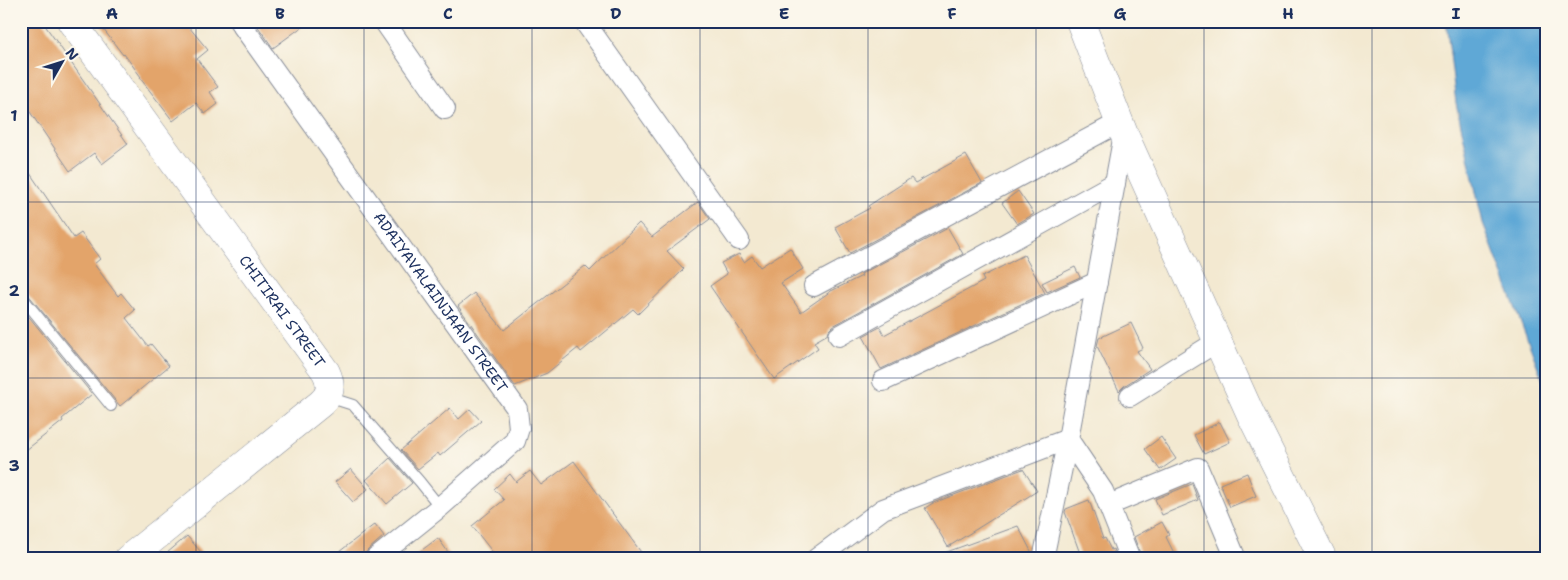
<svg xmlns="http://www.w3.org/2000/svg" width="1568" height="580" font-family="'Shantell Sans',sans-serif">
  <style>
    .water { fill: #5fa8d6; stroke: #3d6c9a }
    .building { fill: #e3a46b }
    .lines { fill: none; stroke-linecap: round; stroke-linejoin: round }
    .lane-casing { stroke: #878c98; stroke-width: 12 }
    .street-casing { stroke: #878c98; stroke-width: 22 }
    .secondary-casing { stroke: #878c98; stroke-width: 29 }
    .lane { stroke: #fff; stroke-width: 10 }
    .street { stroke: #fff; stroke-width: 20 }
    .secondary { stroke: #fff; stroke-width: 28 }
    .grid { fill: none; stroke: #1b2f5e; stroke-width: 1; stroke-opacity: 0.55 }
    .labels { text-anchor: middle; stroke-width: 4; stroke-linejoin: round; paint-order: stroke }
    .street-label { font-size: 15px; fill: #1b2f5e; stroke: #fbf7ec }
    .neatline { fill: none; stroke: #1b2f5e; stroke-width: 2 }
    .grid-label { font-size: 16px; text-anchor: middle; font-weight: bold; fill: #1b2f5e }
  </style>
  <rect width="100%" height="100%" fill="#fbf7ec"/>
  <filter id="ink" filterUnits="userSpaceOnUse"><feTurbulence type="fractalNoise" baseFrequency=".02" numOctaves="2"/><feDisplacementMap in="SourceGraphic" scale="10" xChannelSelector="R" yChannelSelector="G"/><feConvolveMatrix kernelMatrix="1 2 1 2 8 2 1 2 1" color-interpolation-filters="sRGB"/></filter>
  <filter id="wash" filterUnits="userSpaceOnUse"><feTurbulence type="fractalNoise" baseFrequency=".0096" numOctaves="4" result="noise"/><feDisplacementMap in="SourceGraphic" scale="20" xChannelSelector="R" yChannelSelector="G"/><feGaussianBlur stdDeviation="1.12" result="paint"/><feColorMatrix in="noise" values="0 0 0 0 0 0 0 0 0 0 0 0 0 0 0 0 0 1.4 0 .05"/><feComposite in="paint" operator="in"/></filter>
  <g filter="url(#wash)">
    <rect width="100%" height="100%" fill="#f3e9d1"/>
    <path class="water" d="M1446 21H1547V391L1483 223 1456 103Z"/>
    <g id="blocks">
      <path class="building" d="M21 21H42L128 144 102 164 94 153 70 171 28 109 21 114Z
        M97 21H184L208 50 197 59 218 87 210 92 218 104 205 114 196 103 173 121 140 78 141 77 124 54 123 55Z
        M254 21H310L273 48Z
        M966 155 982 183 850 253 835 227 870 208 868 206 911 178 915 183Z
        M21 160 74 238 81 233 100 259 94 264 118 296 121 293 135 310 126 318 148 346 151 344 169 366 120 406 26 292 21 289Z
        M1018 191 1034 214 1017 224 1002 203Z
        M698 202 710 219 667 251 684 269 638 314 633 309 581 352 578 348 547 373 515 386 458 306 474 293 504 330 585 266 590 271 639 223 652 237Z
        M948 228 963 254 833 326 829 330 828 334 814 342 818 348 774 379 710 286 727 274 721 263 739 254 744 262 752 256 760 267 790 248 803 269 781 283 801 312 831 291 862 276 861 274Z
        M1024 255 1045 293 881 369 863 336 880 327 884 335 984 281 982 277Z
        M1075 267 1080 277 1047 292 1042 283Z
        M21 307 92 394 62 419 63 421 21 454Z
        M1131 323 1143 348 1137 351 1150 369 1124 386 1119 391 1097 346 1099 338Z
        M450 408 459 419 470 409 481 421 440 456 438 453 418 469 401 450Z
        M1220 422 1230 442 1204 454 1194 435Z
        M1161 437 1176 459 1160 470 1145 449Z
        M390 458 412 483 387 504 366 480Z
        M574 461 646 559H498L472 526 504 500 494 489 510 474 516 482 530 471 541 485Z
        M351 469 368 489 353 502 335 482Z
        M1023 469 1037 491 948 547 925 508 933 503Z
        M1247 473 1256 496 1230 507 1220 484Z
        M1192 484 1198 500 1162 515 1155 499Z
        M1089 500 1103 539 1105 538 1111 550 1113 549 1117 559H1082L1065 512 1066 509Z
        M1162 522 1169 535 1166 537 1177 559H1142L1134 537Z
        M375 524 384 536 368 550 361 559H330Z
        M1018 526 1032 553 1031 559H934L933 557Z
        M187 536 207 559H160Z
        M438 538 453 559H410Z"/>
    </g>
  </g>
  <g filter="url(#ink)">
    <use href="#blocks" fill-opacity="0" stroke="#878c98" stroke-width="1"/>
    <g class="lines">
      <defs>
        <path id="lane" d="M21 296 111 406
          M328 397 353 405 420 482 440 507"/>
        <g id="street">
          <path id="s1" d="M239 21 517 409 519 428 515 441 440 507 375 559"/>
          <path d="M384 21 445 109"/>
          <path d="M584 21 739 240"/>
          <path d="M814 286 1120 122"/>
          <path d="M839 336 1115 183"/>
          <path d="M883 381 1097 282"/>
          <path d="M1130 396 1218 341"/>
          <path d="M1109 505 1198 468 1236 559"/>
          <path d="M816 559 883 509 1068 439 1103 491 1130 559"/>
          <path d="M1043 559 1068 439 1124 134"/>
        </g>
        <g id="secondary">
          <path id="s2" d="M71 21 326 372C332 385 331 395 320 404L128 559"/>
          <path d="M1080 21 1124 134 1251 415 1323 559"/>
        </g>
      </defs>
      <use href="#lane" class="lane-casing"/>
      <use href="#street" class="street-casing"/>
      <use href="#secondary" class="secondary-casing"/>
      <use href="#lane" class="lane"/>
      <use href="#street" class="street"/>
      <use href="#secondary" class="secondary"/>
    </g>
  </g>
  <path class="grid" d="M196 21V559M364 21V559M532 21V559M700 21V559M868 21V559M1036 21V559M1204 21V559M1372 21V559M21 202H1547M21 378H1547"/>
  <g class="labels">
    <g class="street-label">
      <text dy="5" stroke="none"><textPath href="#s1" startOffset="346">ADAIYAVALAINJAAN STREET</textPath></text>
      <text dy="5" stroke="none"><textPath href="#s2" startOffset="359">CHITIRAI STREET</textPath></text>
    </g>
  </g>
  <rect width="1568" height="580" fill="none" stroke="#fbf7ec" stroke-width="55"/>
  <g transform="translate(62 62) rotate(51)" stroke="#fbf7ec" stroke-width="4" paint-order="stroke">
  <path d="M0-4L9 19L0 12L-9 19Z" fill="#1b2f5e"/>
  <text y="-8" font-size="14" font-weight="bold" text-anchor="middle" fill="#1b2f5e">N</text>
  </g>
  <rect x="28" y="28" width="1512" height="524" class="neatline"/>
  <g class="grid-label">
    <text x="112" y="19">A</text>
    <text x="280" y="19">B</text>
    <text x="448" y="19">C</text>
    <text x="616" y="19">D</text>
    <text x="784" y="19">E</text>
    <text x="952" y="19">F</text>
    <text x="1120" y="19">G</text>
    <text x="1288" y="19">H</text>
    <text x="1456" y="19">I</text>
    <text x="14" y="121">1</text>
    <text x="14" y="296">2</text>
    <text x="14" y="471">3</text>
  </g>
</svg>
